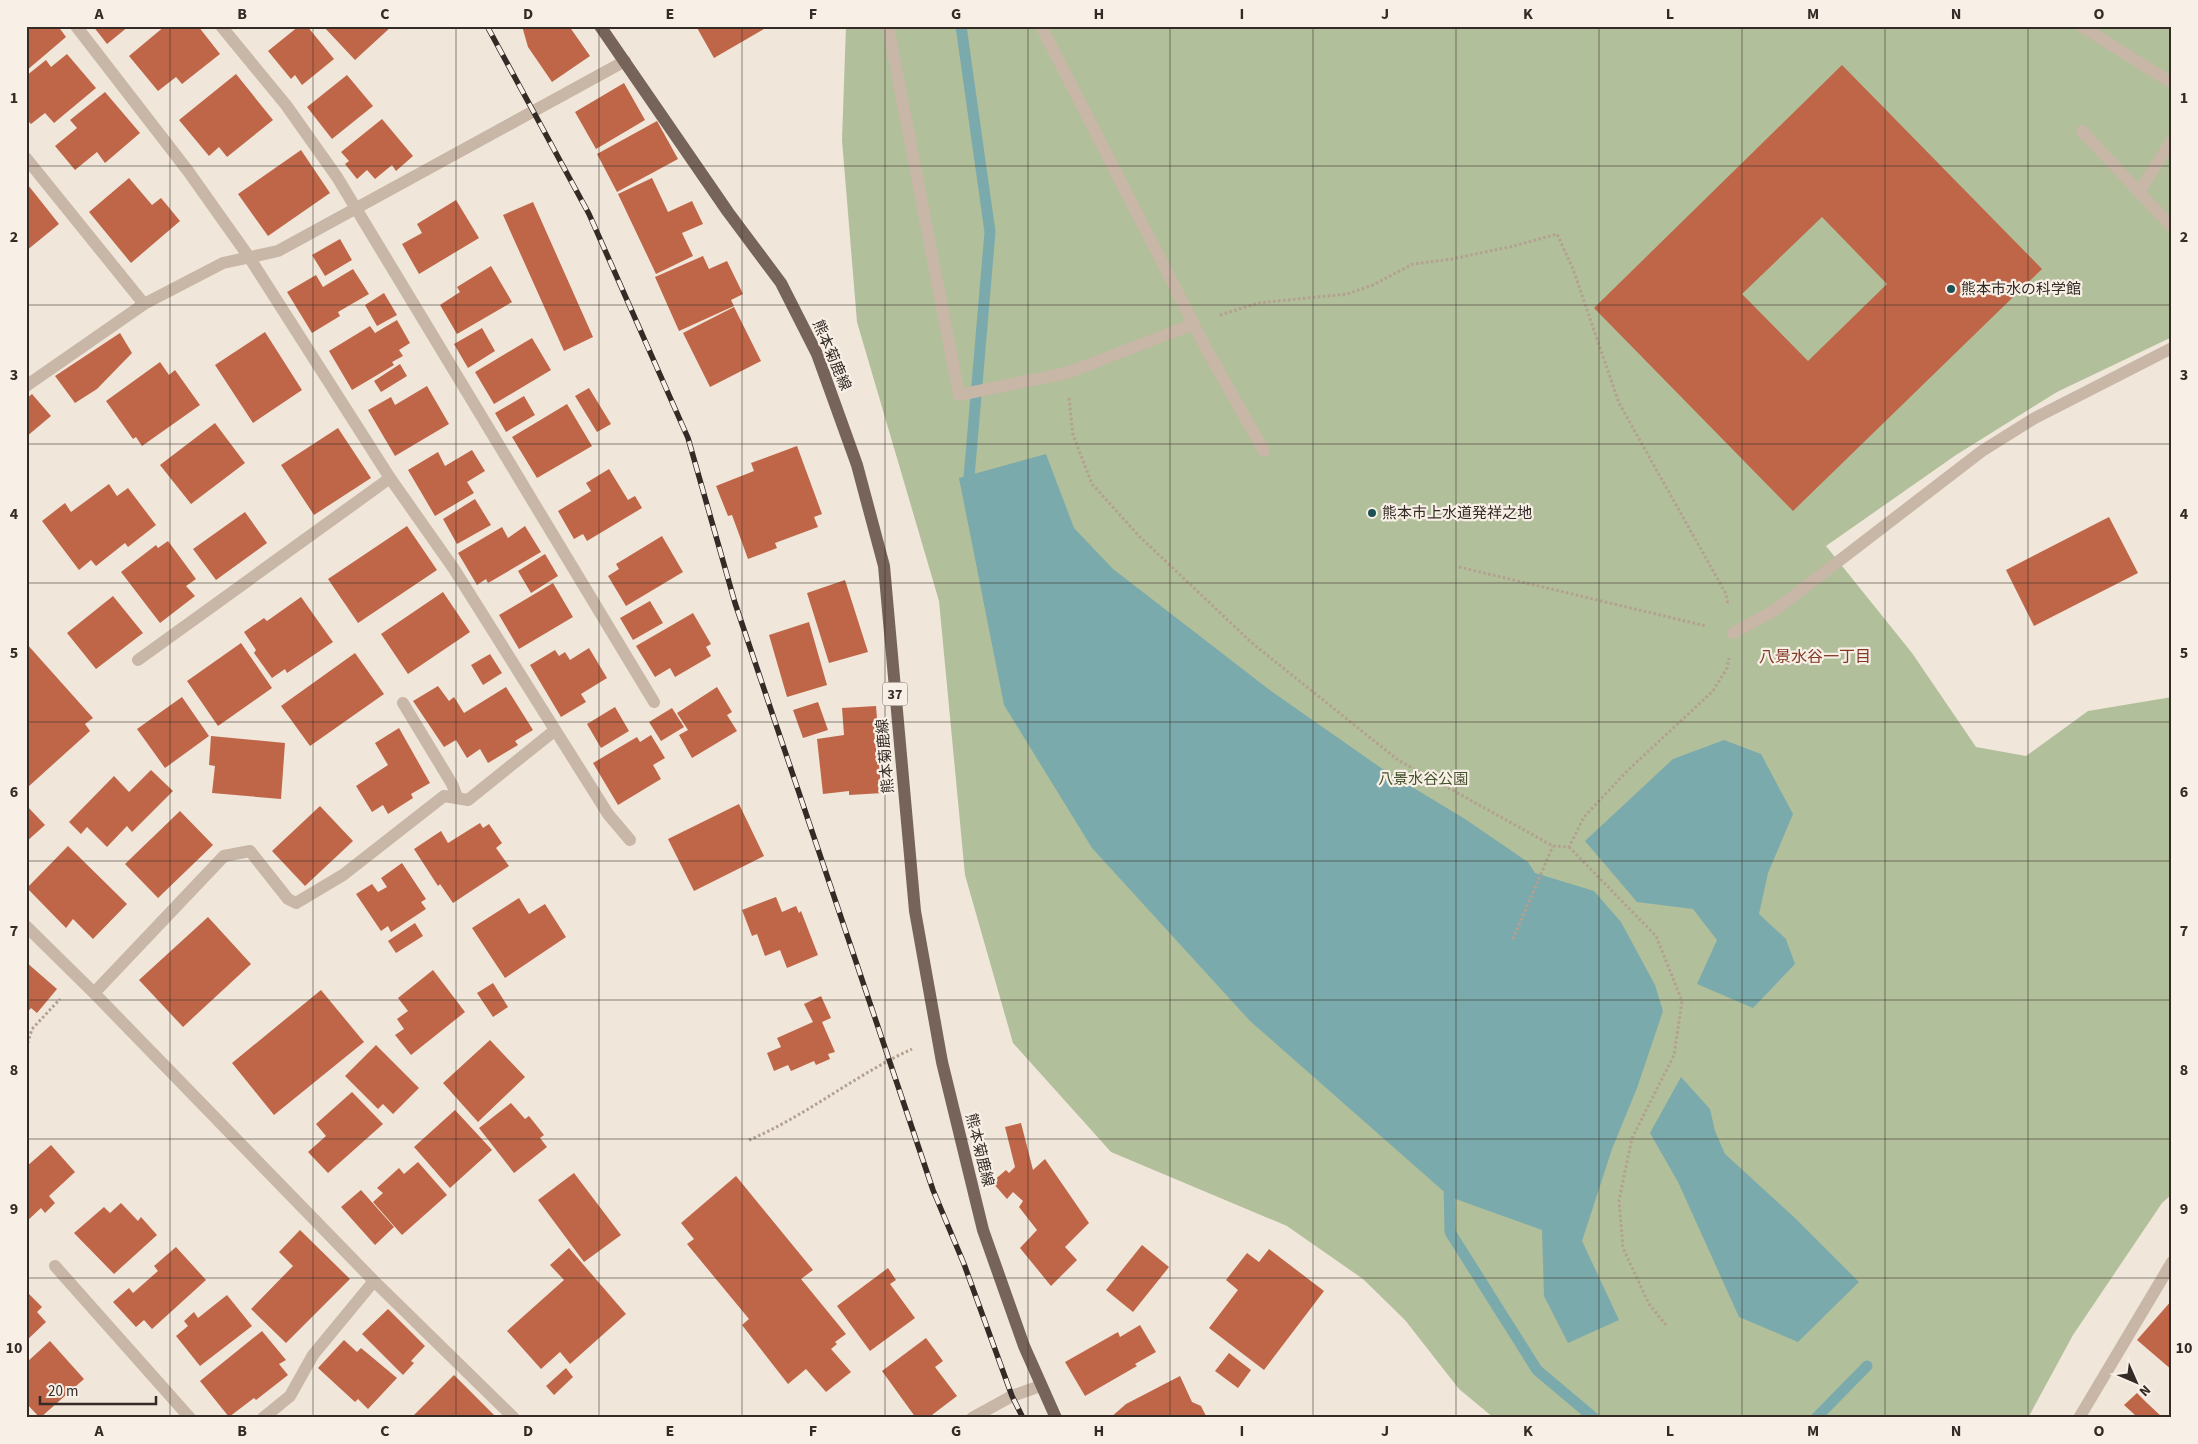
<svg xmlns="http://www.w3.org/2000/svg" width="2198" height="1444" font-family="'Source Sans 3','Noto Sans JP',sans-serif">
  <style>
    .green { fill: #b2bf9b }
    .water { fill: #7baaac }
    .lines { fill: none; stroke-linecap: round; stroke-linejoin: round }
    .stream { stroke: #7baaac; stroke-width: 11 }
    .building { fill: #c06648; fill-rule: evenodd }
    .path { stroke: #b3a091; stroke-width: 3; stroke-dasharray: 2.5 2.5; stroke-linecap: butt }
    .service { stroke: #c8b6a7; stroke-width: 12 }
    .minor { stroke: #c8b6a7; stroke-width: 12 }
    .primary { stroke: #766359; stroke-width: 12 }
    .rail-casing { stroke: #342b27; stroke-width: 5.5 }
    .rail { stroke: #f8f0e6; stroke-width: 4; stroke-dasharray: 11; stroke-linecap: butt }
    .grid { fill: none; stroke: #342b27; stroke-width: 1; stroke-opacity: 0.55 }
    .poi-dot { fill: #1f5054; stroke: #f8f0e6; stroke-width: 2 }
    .labels { text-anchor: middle; stroke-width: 4.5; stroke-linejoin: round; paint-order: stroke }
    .shield { fill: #f8f0e6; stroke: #6f6660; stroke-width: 1 }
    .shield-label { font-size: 14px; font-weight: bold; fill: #342b27 }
    .poi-label { font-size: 15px; fill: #342b27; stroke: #f8f0e6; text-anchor: start }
    .street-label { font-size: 15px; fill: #342b27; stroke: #f8f0e6 }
    .park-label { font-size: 15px; fill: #44522c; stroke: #f8f0e6 }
    .neighbourhood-label { font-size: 16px; fill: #803a24; stroke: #f8f0e6 }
    .neatline { fill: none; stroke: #342b27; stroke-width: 2 }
    .grid-label { font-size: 16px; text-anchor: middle; font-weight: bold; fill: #342b27 }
  </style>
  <rect width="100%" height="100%" fill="#f0e6da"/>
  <path class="green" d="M846 26H2172V337L2057 392 1956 455 1826 546 1912 653 1976 747 2026 756 2088 711 2172 697V1194L2162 1203 2073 1335 2028 1418H1494L1459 1389 1405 1320 1363 1279 1287 1226 1111 1152 1013 1043 965 875 939 601 857 322 842 140Z"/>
  <path class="water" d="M1046 454 1074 528 1113 569 1271 691 1384 770 1465 819 1528 862 1535 873 1594 891 1621 922 1655 985 1663 1011 1637 1088 1612 1149 1582 1241 1619 1320 1568 1343 1544 1296 1542 1230 1450 1197 1250 1021 1092 848 1004 705 959 478Z
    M1724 740 1761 754 1793 814 1768 873 1759 914 1786 939 1795 964 1753 1008 1697 984 1717 940 1693 909 1637 902 1585 841 1673 759Z
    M1681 1077 1710 1109 1715 1131 1725 1154 1795 1218 1859 1282 1798 1342 1739 1317 1678 1182 1650 1133Z"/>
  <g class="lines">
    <path class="stream" d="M961 26 990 232 968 489
      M1449 1181 1450 1232 1537 1370 1594 1418
      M1816 1418 1867 1366"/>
  </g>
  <path class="building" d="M26 26H58L66 37 26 71Z
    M93 26H129L107 44Z
    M165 26H198L220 54 182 84 176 77 158 91 129 56Z
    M299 26H307L334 59 302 85 295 75 291 79 268 51Z
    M323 26H392L355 60Z
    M522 26H569L590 56 552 82 528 47Z
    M696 26H769L714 58Z
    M67 54 96 88 54 123 45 113 31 124 26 119V76L46 60 51 67Z
    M1842 65 2042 269 1793 511 1594 308ZM1822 217 1887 284 1808 361 1742 294Z
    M236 74 273 120 227 157 219 147 209 156 179 120Z
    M347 75 373 106 332 139 307 107Z
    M624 83 645 120 596 149 575 112Z
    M105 92 140 133 105 163 97 152 75 170 55 146 77 128 70 120Z
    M382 119 413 156 396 171 392 165 375 179 367 170 357 179 345 164 349 161 341 152Z
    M657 121 678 159 617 192 597 154Z
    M301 150 330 193 268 236 238 194Z
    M129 178 152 205 161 198 180 221 131 263 89 212Z
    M652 178 668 212 692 201 703 224 682 233 693 256 656 274 618 194Z
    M28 185 59 224 26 251V187Z
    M456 200 479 238 419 274 402 244 422 233 417 224Z
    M533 202 593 337 564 351 503 215Z
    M340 239 352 260 325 276 312 255Z
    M703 256 709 269 727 261 743 294 731 300 734 306 679 331 655 277Z
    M491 266 512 302 457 334 440 305 460 292 457 287Z
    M353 269 369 294 338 312 340 316 312 333 287 292 316 275 323 287Z
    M384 293 397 315 377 326 365 305Z
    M734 307 761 361 710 387 683 333Z
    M397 320 410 343 399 350 403 356 392 362 394 365 352 390 329 351 370 326 375 333Z
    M482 328 495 351 468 368 454 344Z
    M265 332 302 390 253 423 215 365Z
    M120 333 132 353 97 389 75 403 55 376Z
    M532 338 551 370 494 404 475 372Z
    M160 362 169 375 175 370 200 405 142 446 136 437 133 439 106 401Z
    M400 364 407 376 381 392 374 381Z
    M427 386 449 424 395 456 368 410 391 397 395 405Z
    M589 388 611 424 597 432 575 396Z
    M32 394 51 416 26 437V399Z
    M524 396 535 415 506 432 495 413Z
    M567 404 592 446 537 478 512 437Z
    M215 423 245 463 191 504 160 465Z
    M338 428 371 478 314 515 281 465Z
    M797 446 822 514 814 517 818 527 775 543 777 548 748 559 732 515 728 516 716 486 754 471 751 463Z
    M472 450 485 471 467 482 474 493 435 516 408 470 438 452 445 466Z
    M609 469 628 500 635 496 642 508 587 541 583 534 574 539 558 511 591 491 586 483Z
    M109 484 117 496 128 488 156 525 128 547 125 543 96 566 91 560 79 570 42 521 65 503 71 512Z
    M475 499 491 525 457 544 443 519Z
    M245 512 267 543 216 580 193 549Z
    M2109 517 2138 573 2034 626 2006 570Z
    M407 526 437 570 358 623 328 579Z
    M525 526 541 552 488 583 486 579 477 585 458 553 502 527 508 538Z
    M662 536 683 572 626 606 608 576 619 569 616 564Z
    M168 541 196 579 186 586 195 596 160 623 121 572 156 545 158 548Z
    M545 554 558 576 531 593 518 571Z
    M845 580 868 652 829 663 807 593Z
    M553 583 573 617 519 649 499 615Z
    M443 592 470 632 408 674 381 634Z
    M113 596 143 633 96 669 67 633Z
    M301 597 333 642 287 673 285 669 272 678 254 653 256 650 244 632 264 618 267 621Z
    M650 601 663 623 633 640 620 618Z
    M693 613 711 644 706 647 711 656 675 677 670 668 655 677 636 646Z
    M809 622 827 685 787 697 769 635Z
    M26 643 93 718 85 724 90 731 28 787Z
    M241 643 272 688 218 726 187 681Z
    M589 648 607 678 581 694 586 702 561 717 530 665 555 650 559 656 565 652 570 660Z
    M355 653 384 694 310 746 281 706Z
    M490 654 502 673 483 685 471 665Z
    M438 686 449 701 454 697 464 713 506 687 533 730 515 741 518 745 488 763 480 749 467 758 456 740 444 747 413 701Z
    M717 687 732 712 727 715 737 731 692 758 679 735 688 730 677 713Z
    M182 697 209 736 165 768 137 729Z
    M818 702 828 730 803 738 793 710Z
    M876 706 883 793 849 795V791L823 794 817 739 844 735 842 708Z
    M615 707 629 731 601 748 587 724Z
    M672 708 684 727 661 741 649 722Z
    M399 728 430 783 411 794 413 798 388 814 383 805 372 812 356 786 388 765 375 743Z
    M651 735 665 758 653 765 661 779 618 805 593 763 637 737 640 742Z
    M211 736 285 743 281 799 212 793 215 766 209 765Z
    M151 770 173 791 132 832 127 826 107 847 87 827 81 834 69 822 114 776 129 792Z
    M739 804 764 856 694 891 668 839Z
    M26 805 45 825 26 842Z
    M320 806 353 841 305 886 272 851Z
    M180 811 213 845 158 898 125 864Z
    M480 823 483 828 489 824 502 843 496 848 509 866 453 903 440 884 438 886 414 849 441 831 448 843Z
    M68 846 127 904 93 939 73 919 66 928 27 888Z
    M402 863 426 899 421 902 426 909 391 932 388 926 381 931 356 894 372 884 378 892 387 887 381 878Z
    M776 897 782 912 796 906 799 913 801 911 818 955 787 968 780 950 765 956 757 934 752 936 742 910Z
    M519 898 529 914 545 904 566 937 505 978 472 928Z
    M208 917 251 964 183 1027 139 980Z
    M415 923 423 936 396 953 388 941Z
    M26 962 57 989 37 1013 31 1008 26 1014Z
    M433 970 465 1012 411 1055 395 1035 404 1029 397 1019 408 1011 398 998Z
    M493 983 508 1007 493 1017 477 993Z
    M321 990 364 1042 274 1115 232 1063Z
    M821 996 831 1018 822 1022 835 1052 828 1054 830 1059 816 1065 814 1061 791 1071 788 1065 774 1071 767 1053 781 1047 777 1038 813 1022 804 1004Z
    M490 1040 525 1077 478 1122 443 1083Z
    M376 1045 419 1088 393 1114 383 1104 378 1109 345 1076Z
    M352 1092 383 1124 328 1173 308 1152 326 1136 316 1124Z
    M511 1103 525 1119 529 1116 544 1135 540 1138 547 1147 514 1173 479 1128Z
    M455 1110 492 1150 450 1188 414 1147Z
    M1021 1123 1033 1170 1045 1159 1089 1223 1065 1247 1077 1260 1051 1286 1020 1248 1037 1230 1019 1207 1023 1201 1013 1192 1007 1199 992 1182 1006 1170 1009 1173 1015 1167 1005 1127Z
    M51 1145 75 1172 49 1196 55 1203 45 1213 41 1208 26 1222V1167Z
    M418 1162 447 1195 402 1235 373 1202 383 1193 377 1188 399 1168 404 1174Z
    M574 1173 621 1235 584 1262 538 1200Z
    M736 1176 813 1270 801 1279 846 1334 835 1342 837 1344 831 1349 851 1372 826 1392 806 1369 788 1384 742 1325 749 1319 687 1244 694 1239 681 1223Z
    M361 1190 394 1227 375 1245 341 1207Z
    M121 1203 138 1221 141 1217 157 1235 114 1274 74 1233 104 1207 110 1213Z
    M300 1230 350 1279 286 1343 251 1309 293 1266 279 1252Z
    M1142 1245 1169 1267 1133 1312 1106 1290Z
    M176 1247 206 1280 152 1329 144 1320 136 1327 113 1302 129 1288 133 1293 158 1271 154 1266Z
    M569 1248 626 1314 570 1364 560 1352 541 1369 507 1331 564 1280 550 1265Z
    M1269 1249 1324 1291 1264 1370 1209 1328 1238 1290 1226 1280 1247 1253 1259 1262Z
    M888 1268 896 1280 890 1284 915 1318 870 1351 837 1306Z
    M26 1291 42 1307 37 1312 46 1322 26 1341Z
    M227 1295 252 1326 200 1366 176 1336 188 1326 184 1321 194 1312 198 1318Z
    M2172 1300V1370L2137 1340Z
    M388 1309 425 1346 411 1361 414 1363 403 1375 362 1334Z
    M1140 1325 1156 1352 1135 1364 1137 1366 1085 1396 1065 1362 1118 1332 1120 1337Z
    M262 1331 286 1360 279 1364 288 1375 256 1400 254 1398 229 1417 200 1381Z
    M926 1338 943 1361 935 1367 957 1396 928 1418H916L882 1371Z
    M344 1340 357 1352 361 1348 397 1378 368 1409 358 1399 355 1402 318 1368Z
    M50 1341 84 1379 40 1418 26 1403V1363Z
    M1229 1353 1251 1370 1238 1388 1215 1371Z
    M566 1368 573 1377 554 1395 546 1386Z
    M454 1375 494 1415 491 1418H411Z
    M1180 1376 1192 1402 1201 1406 1207 1418H1110L1126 1404Z
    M2137 1393 2146 1402 2163 1418H2132L2135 1415 2124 1405Z"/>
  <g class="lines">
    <path class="path" d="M1220 315 1258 303 1347 294 1373 285 1413 264 1452 259 1514 246 1557 234 1573 269 1619 403 1726 594 1728 605
      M1069 398 1073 435 1092 484 1139 536 1252 643 1398 760 1553 846 1569 847 1584 817 1627 771 1713 691 1727 668 1729 658
      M1459 567 1706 626
      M1569 847 1656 936 1682 1001 1674 1055 1632 1138 1619 1200 1623 1248 1649 1304 1666 1325
      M1513 939 1553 846
      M26 1048 32 1029 60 999
      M749 1140C806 1116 855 1075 912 1049"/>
    <path class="service" d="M888 26 959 395 1067 373 1194 324
      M1041 26 1207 350 1264 451
      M2081 26 2172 83
      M2082 131 2139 192
      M2172 140 2139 192 2172 227
      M1733 633 1775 610 1982 451 2033 419 2172 348
      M138 660 390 478
      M403 703 452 784 457 797
      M55 1266 190 1418"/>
    <path class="minor" d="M76 26 188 171 249 257 390 478 454 569 608 814 630 840
      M221 26 286 105 337 177 654 702
      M26 158 144 304
      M26 386 144 304 223 263 278 251 625 61
      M26 926 94 993 374 1281 514 1418
      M94 993 224 856 250 851 288 899 296 903 343 875 444 796 468 800 554 731
      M263 1418 290 1396 313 1355 374 1281
      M972 1418 1012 1396 1040 1386
      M2079 1418 2172 1262"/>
    <path class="primary" d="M600 26 728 212 781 283 817 354 857 465 884 566 915 911 942 1062 983 1230 1024 1346 1056 1418"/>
    <defs>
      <path id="rail" d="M487 26 589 214 688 438 735 603 933 1190 964 1264 1012 1396 1023 1418"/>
    </defs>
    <use href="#rail" class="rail-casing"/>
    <use href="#rail" class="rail"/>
  </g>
  <path class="grid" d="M170 26V1418M313 26V1418M456 26V1418M599 26V1418M742 26V1418M885 26V1418M1028 26V1418M1170 26V1418M1313 26V1418M1456 26V1418M1599 26V1418M1742 26V1418M1885 26V1418M2028 26V1418M26 166H2172M26 305H2172M26 444H2172M26 583H2172M26 722H2172M26 861H2172M26 1000H2172M26 1139H2172M26 1278H2172"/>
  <g class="poi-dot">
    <circle cx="1951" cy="289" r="5"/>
    <circle cx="1372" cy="513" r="5"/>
  </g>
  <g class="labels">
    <rect class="shield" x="882.5" y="682.5" width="25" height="23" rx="4"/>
    <g class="shield-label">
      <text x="895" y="699">37</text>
    </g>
    <g class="poi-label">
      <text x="1961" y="294">熊本市水の科学館</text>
      <text x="1382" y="518">熊本市上水道発祥之地</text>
    </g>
    <g class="street-label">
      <text transform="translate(832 355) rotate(67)" y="5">熊本菊鹿線</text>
      <text transform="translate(885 756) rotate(-95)" y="5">熊本菊鹿線</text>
      <text transform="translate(980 1150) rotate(76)" y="5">熊本菊鹿線</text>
    </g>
    <g class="park-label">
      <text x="1423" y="784">八景水谷公園</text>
    </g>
    <g class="neighbourhood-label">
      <text x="1815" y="662">八景水谷一丁目</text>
    </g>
  </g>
  <rect width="2198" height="1444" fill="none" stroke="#f8f0e6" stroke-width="55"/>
  <g transform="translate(2136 1382) rotate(135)" stroke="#f8f0e6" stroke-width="4" paint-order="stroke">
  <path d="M0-4L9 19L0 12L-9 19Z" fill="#342b27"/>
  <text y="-8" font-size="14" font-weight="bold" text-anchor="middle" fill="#342b27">N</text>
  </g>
  <path d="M40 1396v8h116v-8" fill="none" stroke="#342b27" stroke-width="2.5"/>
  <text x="48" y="1396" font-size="15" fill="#342b27" stroke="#f8f0e6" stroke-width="4" paint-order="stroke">20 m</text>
  <rect x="28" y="28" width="2142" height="1388" class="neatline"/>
  <g class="grid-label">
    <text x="99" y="19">A</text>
    <text x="242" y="19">B</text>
    <text x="385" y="19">C</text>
    <text x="528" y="19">D</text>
    <text x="670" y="19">E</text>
    <text x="813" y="19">F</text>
    <text x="956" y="19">G</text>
    <text x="1099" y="19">H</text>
    <text x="1242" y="19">I</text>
    <text x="1385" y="19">J</text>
    <text x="1528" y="19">K</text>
    <text x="1670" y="19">L</text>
    <text x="1813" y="19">M</text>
    <text x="1956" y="19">N</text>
    <text x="2099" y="19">O</text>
    <text x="14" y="103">1</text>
    <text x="2184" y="103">1</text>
    <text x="14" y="242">2</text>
    <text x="2184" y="242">2</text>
    <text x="14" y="380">3</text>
    <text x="2184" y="380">3</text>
    <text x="14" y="519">4</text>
    <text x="2184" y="519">4</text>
    <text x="14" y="658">5</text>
    <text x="2184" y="658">5</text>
    <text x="14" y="797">6</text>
    <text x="2184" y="797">6</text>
    <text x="14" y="936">7</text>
    <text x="2184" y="936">7</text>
    <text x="14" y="1075">8</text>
    <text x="2184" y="1075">8</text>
    <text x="14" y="1214">9</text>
    <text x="2184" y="1214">9</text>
    <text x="14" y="1353">10</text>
    <text x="2184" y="1353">10</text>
    <text x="99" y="1436">A</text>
    <text x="242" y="1436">B</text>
    <text x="385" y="1436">C</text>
    <text x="528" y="1436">D</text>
    <text x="670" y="1436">E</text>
    <text x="813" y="1436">F</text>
    <text x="956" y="1436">G</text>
    <text x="1099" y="1436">H</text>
    <text x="1242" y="1436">I</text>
    <text x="1385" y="1436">J</text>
    <text x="1528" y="1436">K</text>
    <text x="1670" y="1436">L</text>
    <text x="1813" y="1436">M</text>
    <text x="1956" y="1436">N</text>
    <text x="2099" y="1436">O</text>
  </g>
</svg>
